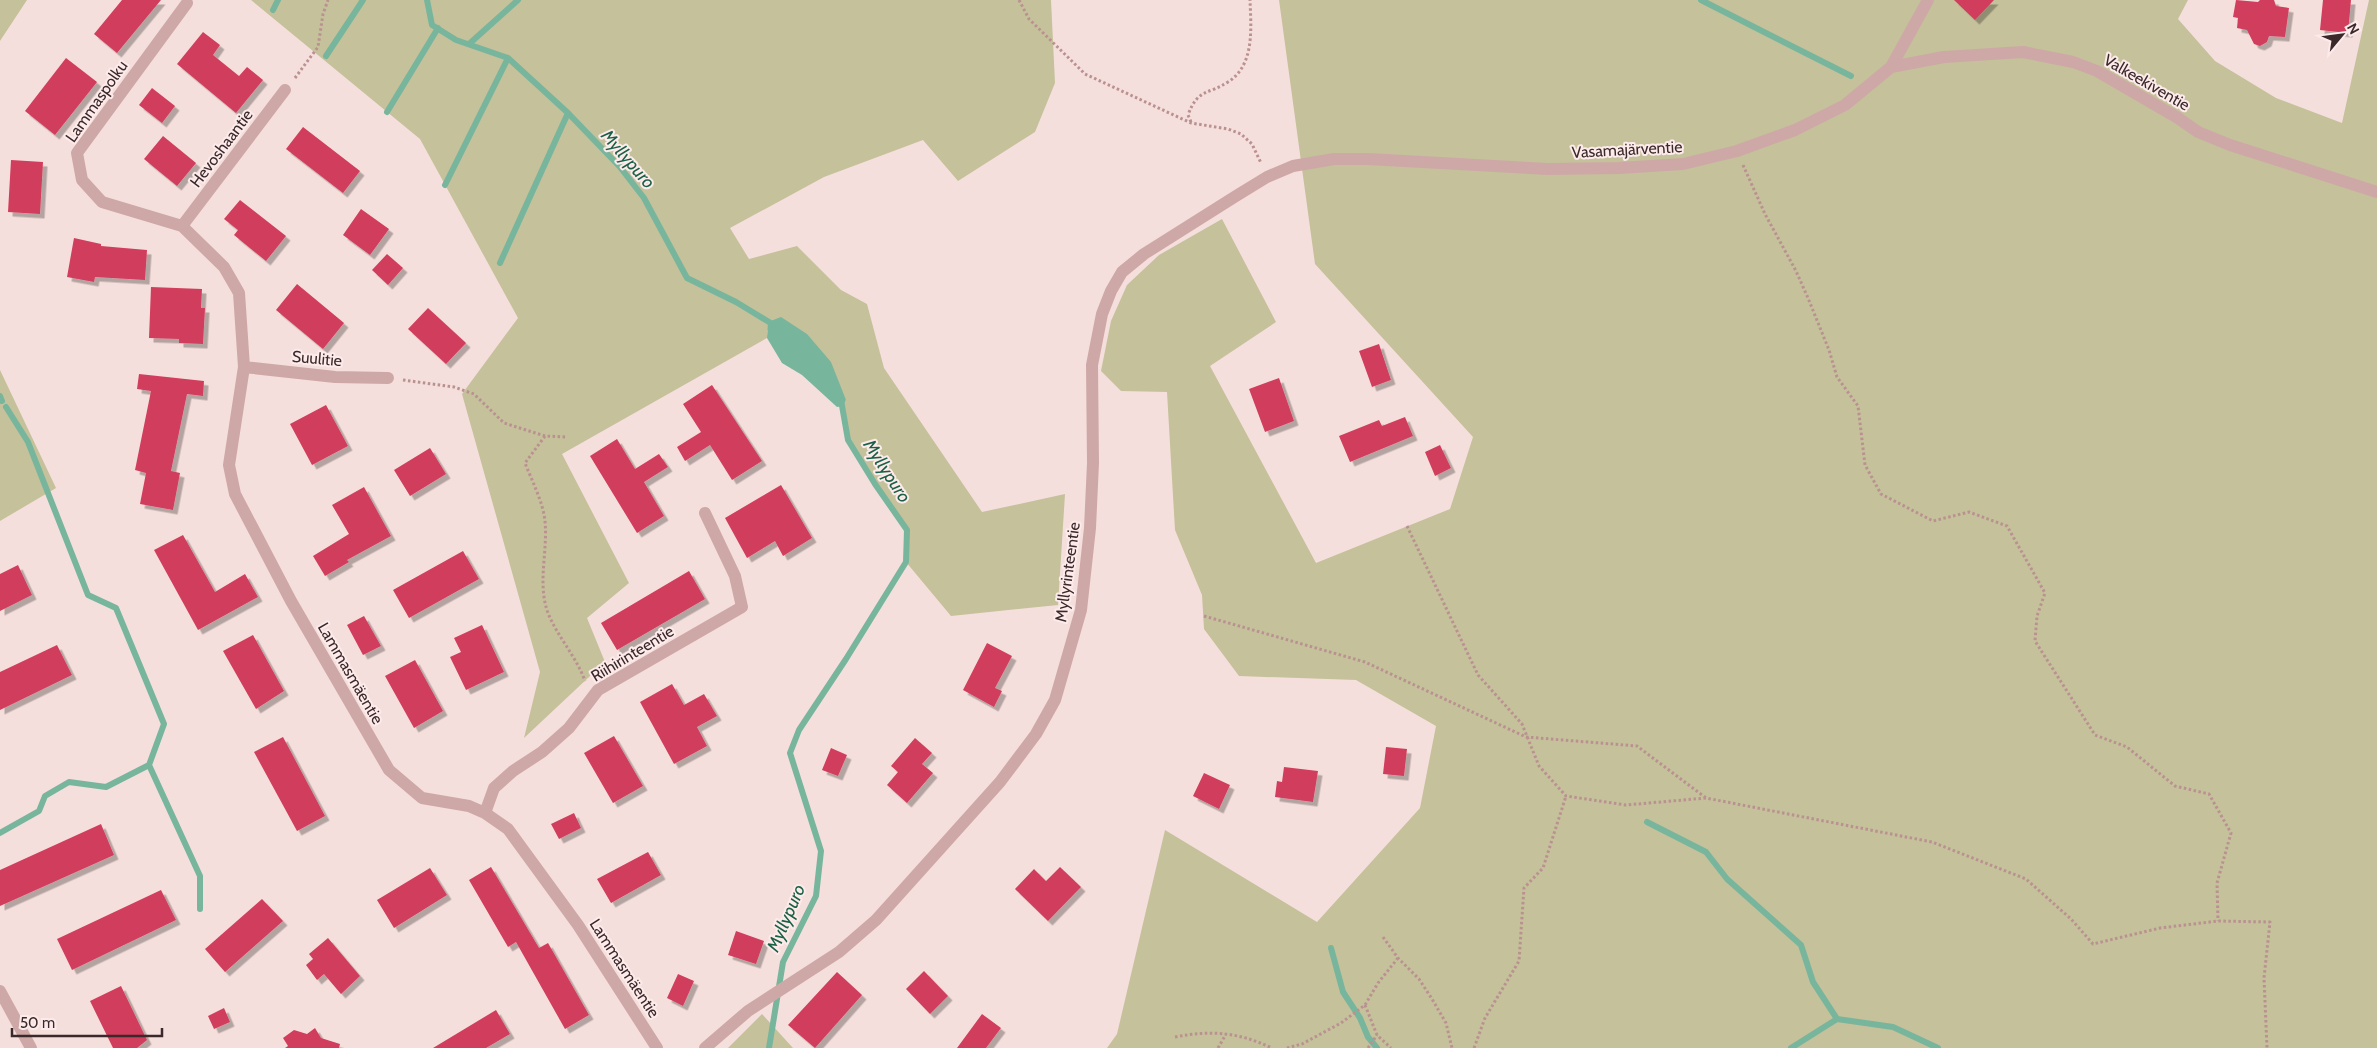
<svg xmlns="http://www.w3.org/2000/svg" width="2377" height="1048" font-family="Cabin,sans-serif">
  <style>
    .green { fill: #c5c19b }
    .water { fill: #78b59d }
    .lines { fill: none; stroke-linecap: round; stroke-linejoin: round }
    .stream { stroke: #78b59d; stroke-width: 6 }
    .building { fill: #d13e5b; filter: url(#shadow) }
    .path { stroke: #ba9191; stroke-width: 3; stroke-dasharray: 2.5 2.5; stroke-linecap: butt }
    .minor { stroke: #cea8a7; stroke-width: 12 }
    .labels { text-anchor: middle; stroke-width: 4; stroke-linejoin: round; paint-order: stroke }
    .street-label { font-size: 16px; fill: #3a282a; stroke: #fcebea }
    .water-label { font-size: 18px; font-style: italic; fill: #196046; stroke: #fcebea }
  </style>
  <defs>
    <filter id="shadow"><feDropShadow dx="4.5" dy="4.5" stdDeviation="0" flood-color="#0004"/></filter>
  </defs>
  <rect width="100%" height="100%" fill="#f5dfdc"/>
  <path class="green" d="M0 0H27L0 41Z
    M251 0H1051L1055 83 1035 132 958 181 923 140 824 177 730 228 749 259 797 246 841 290 867 304 884 368 982 512 1065 494 1058 605 951 616 906 562 907 530 875 484 848 440 843 406 846 400 767 330V338L562 454 629 583 587 618 605 662 524 738 540 672 462 394 518 318 420 139Z
    M1279 0H2188L2178 19 2215 61 2276 98 2342 123 2369 0H2377V1048H1107L1117 1034 1165 830 1317 922 1420 808 1436 726 1356 680 1239 676 1204 629 1202 595 1175 530 1167 392 1121 391 1101 371 1111 321 1127 285 1159 255 1222 219 1276 322 1210 366 1316 563 1450 509 1473 437 1315 264Z
    M0 370 56 488 0 521Z
    M762 1014 793 1048H728Z"/>
  <path class="water" d="M781 317 807 334 831 362 846 400 843 406 837 407 802 375 782 363 767 338 768 322Z"/>
  <g class="lines">
    <path class="stream" d="M427 0 432 25 456 40 508 58 568 113 620 167 644 198 687 278 736 302 774 325
      M1701 0 1851 76
      M273 10 278 0
      M469 44 518 0
      M326 56 363 0
      M387 112 438 28
      M445 185 508 58
      M500 263 568 113
      M0 396 2 401
      M149 765 200 876V909
      M1647 822 1706 852 1727 879 1801 945 1813 982 1837 1019
      M0 833 39 811 45 796 69 782 106 787 149 765 164 724 116 608 88 595 28 442 6 407
      M1331 948 1343 992 1360 1018 1368 1037 1377 1048
      M769 1048 783 962 816 896 821 851 790 753 799 730 846 659 906 562 907 530 875 484 848 440 841 400
      M1791 1048 1837 1019 1893 1027 1938 1048"/>
  </g>
  <path class="building" d="M122 0H161L117 53 94 34Z
    M1954 0H1994L1975 20Z
    M2236 0 2258 2 2260 0H2274L2276 6 2289 8 2285 37 2269 36 2267 42 2260 46 2254 44 2247 30 2237 28 2238 18 2233 17Z
    M2323 0H2351L2348 33 2320 30Z
    M203 32 220 45 213 55 239 76 247 67 263 80 236 113 177 64Z
    M66 58 97 82 55 135 25 111Z
    M152 88 175 106 162 123 139 105Z
    M303 127 360 171 343 193 286 149Z
    M163 136 196 163 177 186 144 159Z
    M11 160 43 162 40 214 8 212Z
    M240 200 286 236 266 261 234 235 238 230 224 219Z
    M361 209 389 229 370 255 343 235Z
    M74 238 101 244V246L147 250 145 280 95 277 94 282 67 277Z
    M387 254 403 268 388 285 372 270Z
    M297 284 344 323 323 349 276 310Z
    M151 287 202 289 201 308H205L203 344 179 343V339L149 338Z
    M428 308 466 343 446 364 408 329Z
    M1379 344 1391 380 1372 387 1359 351Z
    M139 374 204 381 203 396 187 394 171 471 180 473 173 510 140 504 146 473 135 470 151 391 137 389Z
    M1279 378 1294 421 1265 432 1249 389Z
    M712 385 762 461 732 480 710 445 685 461 677 447 701 432 683 404Z
    M326 405 348 446 312 465 290 424Z
    M1405 417 1413 436 1350 462 1339 436 1379 420 1382 426Z
    M617 439 635 469 659 454 668 467 644 482 664 516 637 533 590 456Z
    M1440 445 1451 468 1435 476 1425 452Z
    M430 448 446 474 410 496 394 470Z
    M781 485 812 538 783 556 775 541 747 558 725 518Z
    M364 487 391 536 347 560 349 562 325 576 313 556 349 534 332 505Z
    M183 535 215 592 245 574 258 597 198 630 154 550Z
    M463 551 479 579 409 618 393 590Z
    M18 565 32 595 0 611V574Z
    M689 571 705 599 617 650 601 623Z
    M364 616 381 646 363 655 347 625Z
    M482 625 504 672 466 690 450 657 461 652 454 638Z
    M253 635 284 691 256 709 223 651Z
    M987 643 1012 656 995 688 1002 691 994 707 963 690Z
    M57 645 72 675 0 710V672Z
    M415 660 443 711 414 728 385 676Z
    M672 684 684 705 704 694 717 716 697 727 707 746 674 764 640 702Z
    M614 736 643 786 613 803 584 753Z
    M283 737 325 816 297 831 254 752Z
    M915 738 932 753 922 764 933 773 907 803 887 785 898 772 891 766Z
    M1386 747 1407 749 1404 776 1383 774Z
    M831 748 847 755 838 776 822 770Z
    M1284 767 1318 771 1313 802 1275 797 1277 781 1282 782Z
    M1204 773 1230 785 1219 809 1193 796Z
    M574 813 581 828 559 839 551 824Z
    M101 824 114 855 0 906V870Z
    M648 852 661 875 611 903 597 879Z
    M491 867 539 948 548 943 589 1015 565 1029 516 942 508 947 469 880Z
    M1060 867 1081 887 1048 921 1015 889 1034 869 1046 881Z
    M430 868 447 895 394 928 377 900Z
    M161 890 176 920 72 970 57 939Z
    M262 899 283 921 225 972 205 949Z
    M736 931 764 941 756 964 728 955Z
    M328 938 360 976 341 994 324 974 317 980 306 965 313 959 309 954Z
    M924 971 948 996 930 1014 906 989Z
    M837 972 862 995 815 1048 788 1025Z
    M678 974 694 981 683 1006 667 998Z
    M121 986 147 1040 137 1048H113L90 1001Z
    M224 1008 230 1022 214 1029 208 1016Z
    M496 1010 510 1034 486 1048H433Z
    M982 1014 1001 1028 986 1048H957Z
    M315 1028 321 1038 340 1044 339 1048H285L288 1046 283 1038 294 1030 307 1034Z"/>
  <g class="lines">
    <path class="path" d="M1019 0 1029 19 1085 74 1191 123 1228 129 1241 134 1252 144 1261 163
      M295 78 318 47 323 14 328 0
      M1191 122 1188 115C1198 88 1208 95 1228 82 1255 65 1251 28 1250 0
      M1743 165 1765 214 1796 271 1808 298 1829 350 1837 377 1858 406 1865 465 1881 494 1933 521 1969 512 2007 526 2045 593 2037 616 2035 641 2095 735 2127 747 2175 786 2209 794 2231 833 2217 883 2218 921
      M403 380 454 387 474 394 504 423 545 436 566 437
      M545 436 525 463C532 481 543 502 545 521 548 552 537 583 548 613 557 636 576 656 585 681
      M1407 526 1478 675 1522 724 1539 766 1566 796 1626 805 1706 798 1932 842 2026 879 2071 919 2093 944 2160 928 2218 921 2270 922 2264 978 2267 1048
      M1204 616 1365 662 1526 737 1637 746 1706 798
      M1383 937 1398 958 1419 979 1432 999 1446 1023 1452 1048
      M1365 1005 1377 1035 1391 1048
      M1175 1037C1211 1030 1238 1032 1272 1048
      M1218 1048 1226 1034
      M1287 1048 1302 1044 1341 1023 1365 1005 1378 983 1398 958
      M1368 1048 1377 1035
      M1474 1048 1485 1018 1519 961 1524 888 1543 868 1566 796"/>
    <path class="minor" d="M187 3 77 153 82 180 102 202 182 226 224 267 239 293 244 367 229 465 235 494 291 601 389 770 422 798 469 806 485 813 508 829 578 925 657 1048
      M1891 67 1944 57 2023 52 2073 62 2097 71 2178 118 2198 132 2230 145 2377 192
      M182 226 285 90
      M244 367 335 377 388 378
      M485 813 494 788 513 771 542 752 569 728 598 690 742 607 735 576 705 513
      M0 991 31 1048
      M705 1048 748 1011 839 952 876 920 1000 782 1036 734 1055 700 1081 610 1090 528 1093 463 1092 365 1102 314 1111 291 1122 272 1144 254 1236 196 1267 177 1293 166 1334 159H1368L1548 169 1619 168 1683 164 1737 151 1795 130 1845 105 1891 67 1928 0"/>
  </g>
  <g class="labels">
    <g class="street-label">
      <text transform="translate(2147 82) rotate(30)" y="6">Valkeekiventie</text>
      <text transform="translate(96 101) rotate(-55)" y="6">Lammaspolku</text>
      <text transform="translate(221 148) rotate(-53)" y="6">Hevoshaantie</text>
      <text transform="translate(1627 149) rotate(-3)" y="6">Vasamajärventie</text>
      <text transform="translate(317 358) rotate(5)" y="6">Suulitie</text>
      <text transform="translate(1067 572) rotate(-82)" y="6">Myllyrinteentie</text>
      <text transform="translate(632 653) rotate(-31)" y="6">Riihirinteentie</text>
      <text transform="translate(351 673) rotate(60)" y="6">Lammasmäentie</text>
      <text transform="translate(625 968) rotate(57)" y="6">Lammasmäentie</text>
    </g>
    <g class="water-label">
      <text transform="translate(628 159) rotate(49)" y="6">Myllypuro</text>
      <text transform="translate(887 471) rotate(57)" y="6">Myllypuro</text>
      <text transform="translate(786 918) rotate(-67)" y="6">Myllypuro</text>
    </g>
  </g>
  <g transform="translate(2342 35) rotate(61)" stroke="#fcebea" stroke-width="4" paint-order="stroke">
  <path d="M0-4L9 19L0 12L-9 19Z" fill="#3a282a"/>
  <text y="-8" font-size="14" font-weight="bold" text-anchor="middle" fill="#3a282a">N</text>
  </g>
  <path d="M12 1028v8h150v-8" fill="none" stroke="#3a282a" stroke-width="2.5"/>
  <text x="20" y="1028" font-size="15" fill="#3a282a" stroke="#fcebea" stroke-width="4" paint-order="stroke">50 m</text>
</svg>
